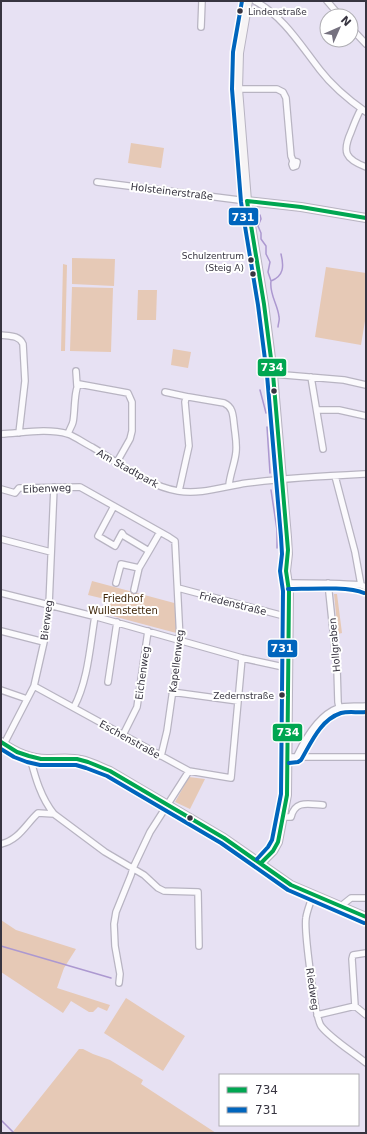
<svg xmlns="http://www.w3.org/2000/svg" width="367" height="1134" font-family="'DejaVu Sans',sans-serif">
  <style>
    .green { fill: #e6c9b6 }
    .lines { fill: none; stroke-linecap: round; stroke-linejoin: round }
    .stream { stroke: #ac98d0; stroke-width: 1.5 }
    .street-casing { stroke: #b8b4c2; stroke-width: 8 }
    .secondary-casing { stroke: #b8b4c2; stroke-width: 10 }
    .street { stroke: #fbfafd; stroke-width: 5.5 }
    .secondary { stroke: #f6f4f5; stroke-width: 8 }
    .bus-1-casing { stroke: #fff; stroke-width: 7 }
    .bus-2-casing { stroke: #fff; stroke-width: 7 }
    .bus-1 { stroke: #00a651; stroke-width: 4 }
    .bus-2 { stroke: #0065bd; stroke-width: 4 }
    .bus-dot { fill: #373440; stroke: #fff; stroke-width: 1.5 }
    .labels { text-anchor: middle; stroke-width: 4; stroke-linejoin: round; paint-order: stroke }
    .bus-label { font-size: 9px; fill: #373440; stroke: #fff; text-anchor: end }
    .street-label { font-size: 10px; fill: #373440; stroke: #fff }
    .park-label { font-size: 10px; fill: #3f2609; stroke: #fff }
    .line-badge { stroke: #fff; stroke-width: 1.5 }
    .badge-label { font-size: 11px; text-anchor: middle; font-weight: bold; fill: #fff }
  </style>
  <rect width="100%" height="100%" fill="#e7e1f3"/>
  <path class="green" d="M131 143 164 148 161 168 128 163Z
    M72 258 115 259 114 286 72 284Z
    M63 264 67 265 65 351H61Z
    M326 267 366 273V315L361 345 315 337Z
    M72 287 113 288 111 352 70 351Z
    M138 290H157L156 320H137Z
    M173 349 191 352 188 368 171 365Z
    M92 581 178 604 180 634 105 614 109 600 88 595Z
    M334 594H337L342 633 338 634Z
    M189 777 205 779 190 809 175 802Z
    M1 920 16 930 76 949 64 968 57 988 110 1005 107 1011 98 1007 93 1012H89L71 1001 63 1013 1 972Z
    M126 998 185 1036 163 1071 104 1033Z
    M79 1049H83L93 1054 110 1060 143 1080 141 1084 216 1133H12Z"/>
  <g class="lines">
    <path class="stream" d="M260 215 261 219 258 226 261 233V239L266 246V254L270 262 268 272 271 281
      M278 327C278 324 280 320 279 317 278 305 269 294 271 281 284 276 284 266 281 254
      M260 390 266 413
      M267 427 270 473
      M271 490 277 530V548
      M1 946 111 978
      M1 1120 14 1133"/>
    <defs>
      <path id="street" d="M255 1C284 17 301 46 320 70 333 87 349 100 366 112
        M327 1 340 16
        M201 27 202 1
        M351 28 366 44
        M238 89H277L283 92 286 98 291 156 293 161 292 164 293 167 296 166 297 162 293 161
        M361 109C357 116 354 124 351 132 342 152 345 159 366 167
        M97 182 247 201
        M1 335C9 336 19 335 23 344L25 381 19 433
        M76 371 77 386
        M273 374 344 380 366 385
        M311 377 323 449
        M165 392 188 397
        M317 410H339L366 416
        M1 434C22 433 47 428 68 434 76 437 84 443 92 447 119 463 147 486 178 491 201 495 225 486 247 483 287 478 327 476 366 474
        M68 434C69 430 72 426 73 422 75 413 74 389 79 384L128 393 132 402V431L130 439 117 462
        M335 476 355 552 361 585
        M1 489 15 493 19 488 80 487 169 537 175 541 180 640 167 731 161 756
        M179 491 189 446 185 402 186 398 189 397 224 403C233 407 233 415 234 424 235 434 237 442 236 452 235 463 230 474 229 485
        M114 506 98 536 115 546 122 533 124 536 149 551 160 532
        M1 539 51 552
        M116 583 121 564 139 568
        M288 583C312 583 337 583 361 585L366 587
        M328 583 337 668 338 702 339 707
        M178 588 288 617
        M134 590 139 568 149 551
        M1 593 97 617 242 658 288 668
        M1 631 44 642
        M108 682 117 622
        M34 686 189 771 231 778 242 658
        M1 690 27 699
        M172 692 238 701
        M74 707C88 681 90 646 95 616
        M123 735 137 707 148 631
        M4 744 34 686 44 642 49 605 54 487
        M297 756C305 739 319 715 338 708 346 705 358 707 366 706
        M30 757C35 777 41 798 54 814L105 852 144 875 158 888 164 891 198 892 199 946
        M288 757H366
        M284 817H291C295 800 308 804 323 805
        M1 844C19 840 26 824 38 813L54 814
        M313 894C311 902 307 910 306 918 304 931 315 1017 321 1026 330 1038 354 1053 366 1063
        M341 906 351 898H366
        M366 953 353 955 352 959 355 1006 366 1015
        M119 983 120 974 115 946 114 924 116 912 131 875 133 868 150 832 189 771
        M317 1015 355 1006"/>
      <path id="secondary" d="M248 1 239 53 238 89 247 201 264 304 273 374 287 537 288 554 286 571 289 591 287 795 278 842 273 851 261 863
        M247 201 301 207 366 218
        M1 742C15 752 30 759 47 759 58 759 70 757 81 760 91 762 100 767 110 771L224 838 291 885 366 917"/>
    </defs>
    <use href="#street" class="street-casing"/>
    <use href="#secondary" class="secondary-casing"/>
    <use href="#street" class="street"/>
    <use href="#secondary" class="secondary"/>
    <defs>
      <path id="bus-1" d="M247 201 264 304 273 374 288 550 286 571 289 591 287 795 278 842 273 851 261 863
        M247 201 301 207 366 218
        M1 742 17 752 29 756 41 759H77L88 762 110 771 224 838 291 885 366 917"/>
      <path id="bus-2" d="M242 1 233 52 232 89 241 202 258 305 267 375 281 537 282 554 280 571 283 591 281 794 272 840 268 847 257 859
        M288 589C306 589 349 586 364 593
        M1 749 14 757 27 762 40 765H76L86 768 107 776 221 843 288 890 364 923
        M289 763 298 762 301 760C311 743 320 720 341 713 349 711 358 713 366 712"/>
    </defs>
    <use href="#bus-1" class="bus-1-casing"/>
    <use href="#bus-2" class="bus-2-casing"/>
    <use href="#bus-1" class="bus-1"/>
    <use href="#bus-2" class="bus-2"/>
  </g>
  <g class="bus-dot">
    <circle cx="240" cy="11" r="3.5"/>
    <circle cx="251" cy="260" r="3.5"/>
    <circle cx="253" cy="274" r="3.5"/>
    <circle cx="274" cy="391" r="3.5"/>
    <circle cx="282" cy="695" r="3.5"/>
    <circle cx="190" cy="818" r="3.5"/>
  </g>
  <g class="labels">
    <g class="bus-label">
      <text x="248" y="15" text-anchor="start">Lindenstraße</text>
      <text x="244" y="259">Schulzentrum<tspan x="244" dy="12">(Steig A)</tspan></text>
      <text x="274" y="699">Zedernstraße</text>
    </g>
    <g class="street-label">
      <text transform="translate(172 191) rotate(7)" y="4">Holsteinerstraße</text>
      <text transform="translate(128 468) rotate(29)" y="4">Am Stadtpark</text>
      <text transform="translate(47 488) rotate(-2)" y="4">Eibenweg</text>
      <text transform="translate(233 603) rotate(14)" y="4">Friedenstraße</text>
      <text transform="translate(46 620) rotate(-83)" y="4">Bierweg</text>
      <text transform="translate(334 645) rotate(-95)" y="4">Hollgraben</text>
      <text transform="translate(176 661) rotate(-83)" y="4">Kapellenweg</text>
      <text transform="translate(142 673) rotate(-82)" y="4">Eichenweg</text>
      <text transform="translate(130 739) rotate(29)" y="4">Eschenstraße</text>
      <text transform="translate(313 989) rotate(82)" y="4">Riedweg</text>
    </g>
    <g class="park-label">
      <text x="123" y="602">Friedhof<tspan x="123" dy="12">Wullenstetten</tspan></text>
    </g>
  </g>
  <g class="line-badge">
    <rect x="228" y="207" width="31" height="19" rx="4" fill="#0065bd"/>
    <rect x="257" y="358" width="30" height="19" rx="4" fill="#00a651"/>
    <rect x="267" y="639" width="31" height="19" rx="4" fill="#0065bd"/>
    <rect x="272" y="723" width="31" height="19" rx="4" fill="#00a651"/>
  </g>
  <g class="badge-label">
    <text x="243" y="221">731</text>
    <text x="272" y="371">734</text>
    <text x="282" y="652">731</text>
    <text x="288" y="736">734</text>
  </g>
  <rect width="367" height="1134" fill="none" stroke="#373440" stroke-width="4"/>
  <rect x="219" y="1074" width="140" height="52" fill="#ffffff" stroke="#afaeb3"/>
  <rect x="227" y="1087" width="20" height="6" fill="#00a651" stroke="#afaeb3"/>
  <text x="255" y="1094" font-size="12" fill="#373440">734</text>
  <rect x="227" y="1107" width="20" height="6" fill="#0065bd" stroke="#afaeb3"/>
  <text x="255" y="1114" font-size="12" fill="#373440">731</text>
  <g transform="translate(339 28) rotate(45)"><circle r="19" fill="#ffffff" stroke="#afaeb3"/>
  <path d="M0-3L7 15L0 10L-7 15Z" fill="#75717f"/>
  <text y="-6" font-size="11" font-weight="bold" text-anchor="middle" fill="#373440">N</text>
  </g>
</svg>
